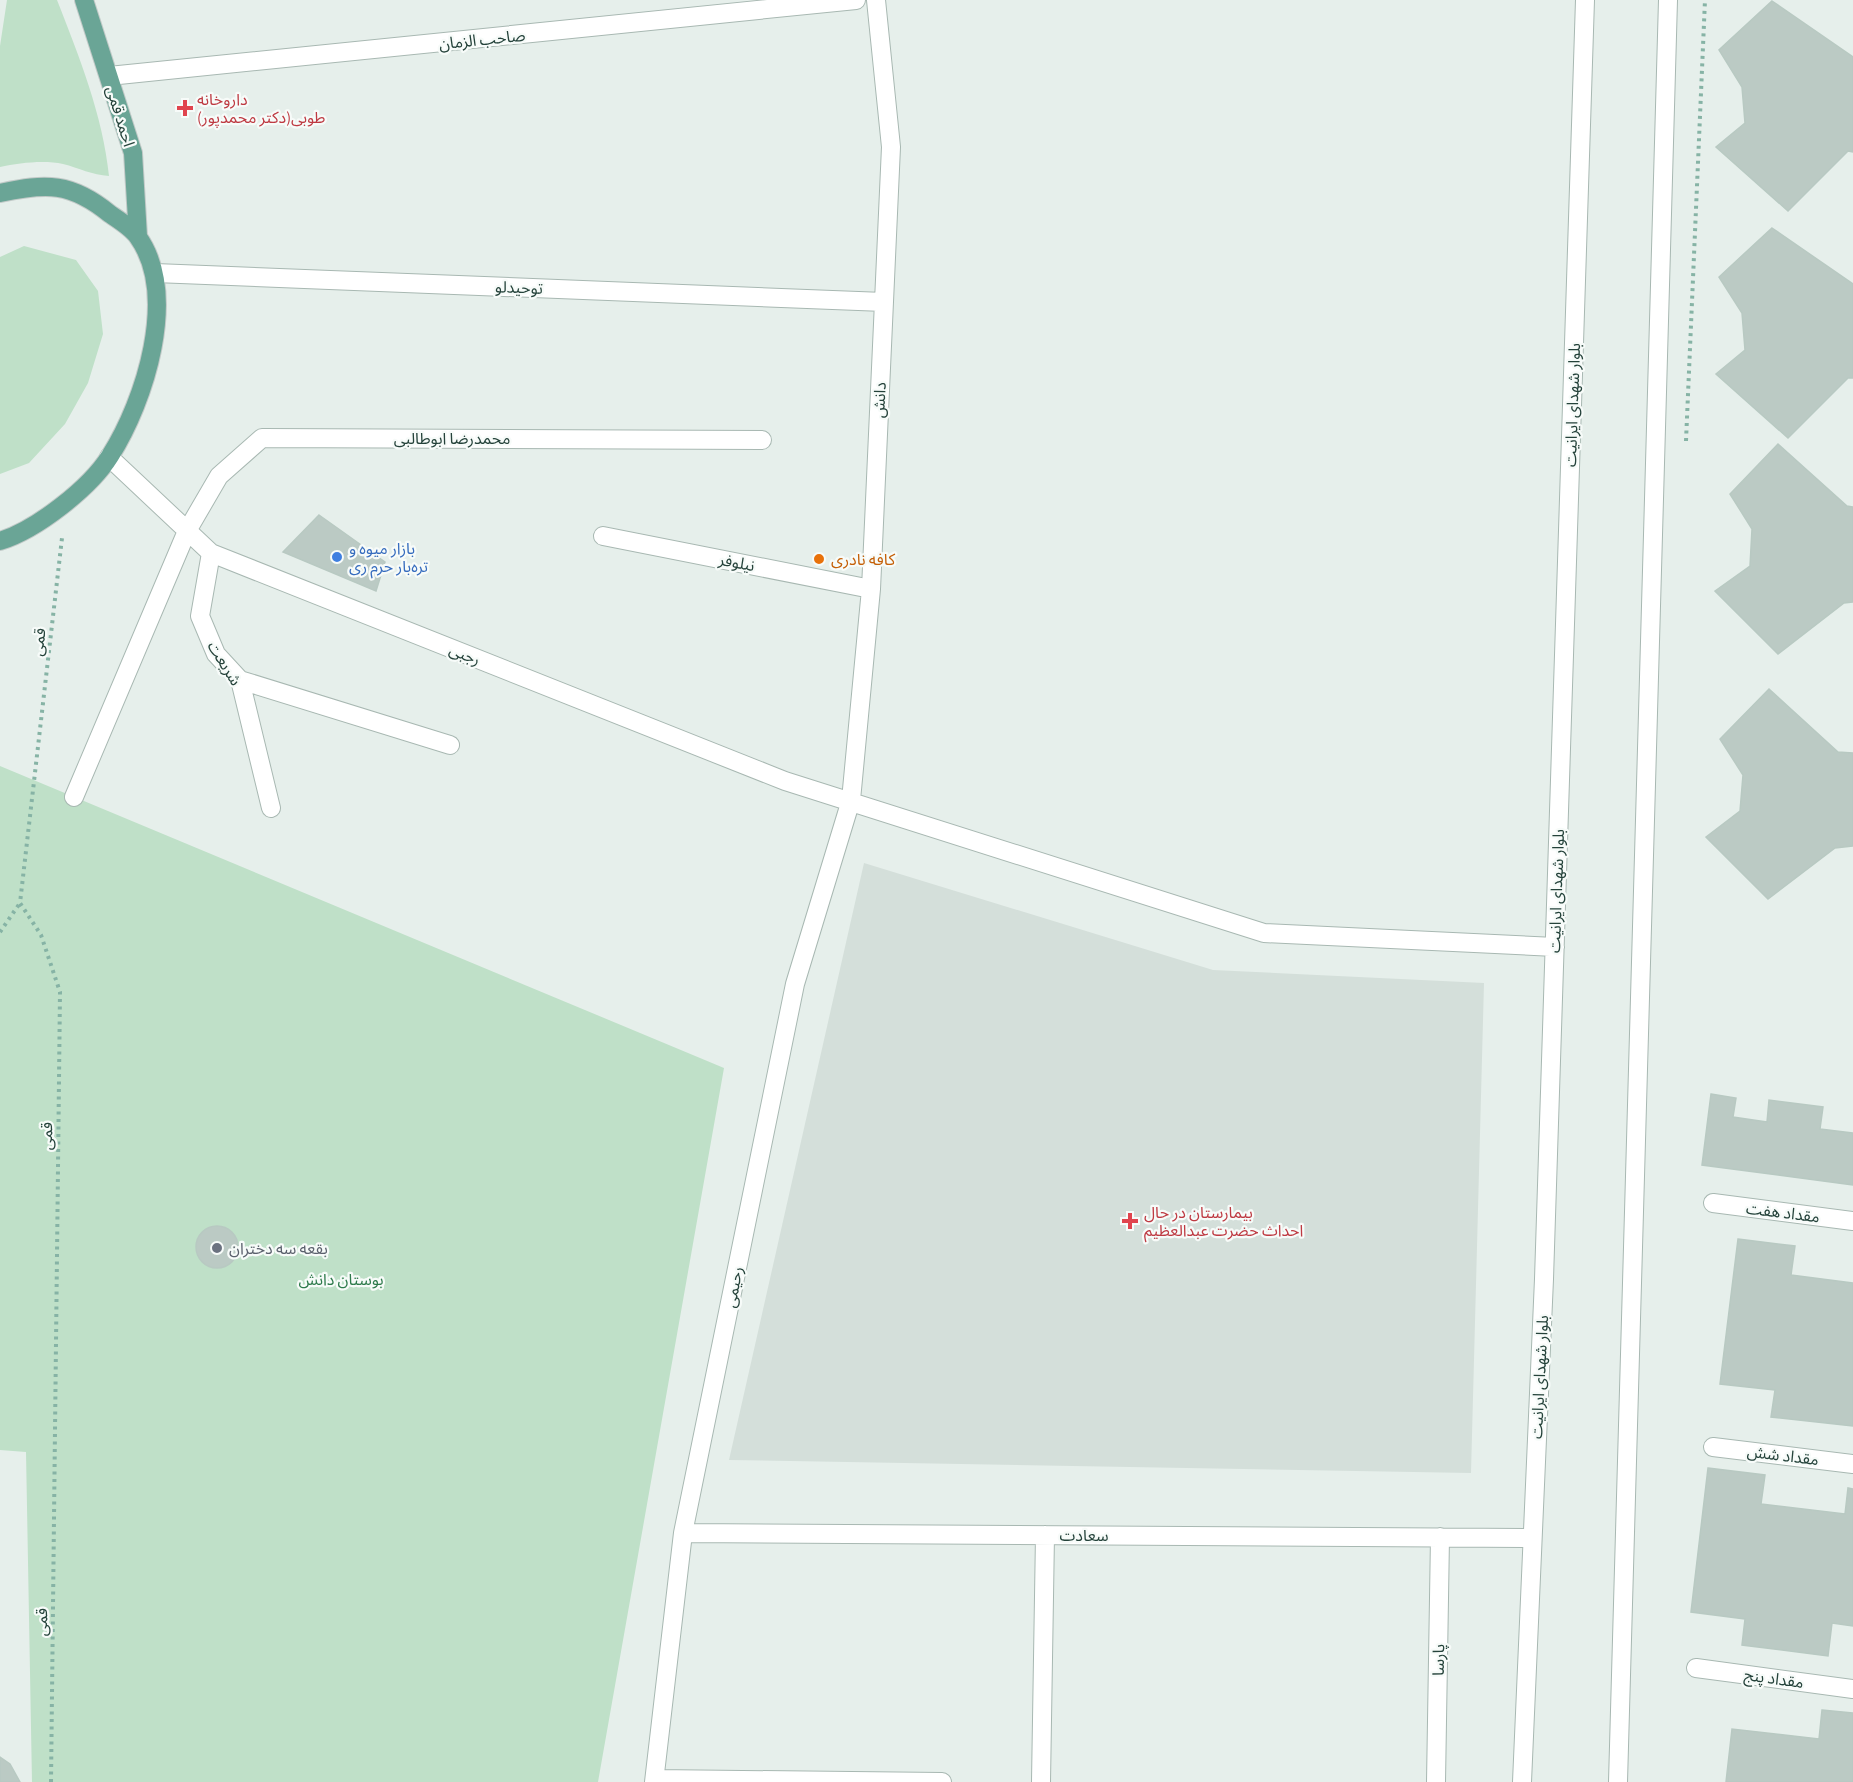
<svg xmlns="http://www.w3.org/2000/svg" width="1853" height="1782" font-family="'Source Sans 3','Noto Sans Arabic',sans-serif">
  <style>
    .built { fill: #d4dfda }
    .green { fill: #bfe0c8 }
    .building { fill: #bbcac4; stroke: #b8c9c2; stroke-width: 1.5 }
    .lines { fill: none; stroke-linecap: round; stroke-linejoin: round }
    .minor-casing { stroke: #a8b8b2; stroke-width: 20 }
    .major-casing { stroke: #c2cac8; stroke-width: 20 }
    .path { stroke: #86b3a5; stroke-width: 4; stroke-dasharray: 3 4.5; stroke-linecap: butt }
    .minor { stroke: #fff; stroke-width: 18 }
    .major { stroke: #6aa596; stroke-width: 18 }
    .health-dot { fill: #e0444e; stroke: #f7fbf9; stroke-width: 2 }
    .shop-dot { fill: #3f7fe0; stroke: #f7fbf9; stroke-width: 2 }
    .food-dot { fill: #e8710a; stroke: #f7fbf9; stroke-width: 2 }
    .worship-dot { fill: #6b7280; stroke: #f7fbf9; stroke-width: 2 }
    .labels { text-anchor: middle; stroke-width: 4.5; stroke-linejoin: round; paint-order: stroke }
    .street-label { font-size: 16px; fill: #24423a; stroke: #f7fbf9 }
    .health-label { font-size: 16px; fill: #be3a42; stroke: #f7fbf9; text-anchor: start }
    .shop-label { font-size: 16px; fill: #366cbe; stroke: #f7fbf9; text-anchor: start }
    .food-label { font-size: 16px; fill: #c56008; stroke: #f7fbf9; text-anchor: start }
    .worship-label { font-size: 16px; fill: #5b616d; stroke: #f7fbf9; text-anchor: start }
    .park-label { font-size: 16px; fill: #2d7a4b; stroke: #f7fbf9 }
  </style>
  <rect width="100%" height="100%" fill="#e6efeb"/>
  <path class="built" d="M864 863 1213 970 1484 983 1471 1473 729 1460Z"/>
  <path class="green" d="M7 0H57C79 56 103 116 109 176 92 175 79 168 63 164 44 160 19 163 0 167V46Z
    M24 246 76 260 98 291 103 334 88 383 65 424 29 463 0 474V257Z
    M0 766 724 1068 598 1782H32L26 1452 0 1450Z"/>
  <path class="building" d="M1772 1 1853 57V152L1848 151 1788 211 1716 147 1745 123 1742 87 1719 50Z
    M1772 228 1853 284V378H1848L1788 438 1716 374 1745 350 1742 313 1719 277Z
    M1778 444 1847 506 1853 507V602L1844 603 1778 654 1715 591 1750 566 1752 529 1730 494Z
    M319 515 385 562 376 591 283 552Z
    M1769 689 1838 752 1853 753V846L1835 848 1768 899 1706 837 1740 811 1743 775 1720 739Z
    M1711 1094 1736 1098 1733 1117 1767 1122 1769 1100 1823 1107 1820 1129 1853 1133V1185L1702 1165Z
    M196 1247a21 21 0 1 1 42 0a21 21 0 1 1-42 0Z
    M1738 1239 1795 1246 1791 1275 1853 1283V1426L1771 1417 1775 1390 1720 1384Z
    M1708 1468 1765 1475 1761 1504 1845 1514 1848 1488 1853 1489V1626L1832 1623 1828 1656 1742 1645 1745 1619 1691 1612Z
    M1822 1710 1853 1713V1782H1726L1732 1729 1819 1739Z
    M0 1757 10 1764 20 1782H0Z"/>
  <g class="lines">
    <defs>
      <path id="minor" d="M109 76 856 0
        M155 273 884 302
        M109 457 211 553 785 781 1264 933 1555 947
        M603 536 871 589
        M211 553 200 616 216 654 240 680 271 808
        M240 680 450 745
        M74 797 187 531 219 476 262 438 762 440
        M1713 1203 1853 1221
        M1713 1447 1853 1464
        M683 1533 1531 1538
        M1696 1668 1853 1689
        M655 1779 942 1782
        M654 1782 683 1533 795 984 851 800 871 589 891 147 876 0
        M1041 1782 1045 1535
        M1436 1782 1440 1537
        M1522 1782 1544 1279 1585 0
        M1618 1782 1668 0"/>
      <path id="major" d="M84 0 133 153 138 236
        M0 193C46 183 71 182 110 214 119 220 132 228 138 237 179 295 145 401 110 456 90 488 36 530 0 541"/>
    </defs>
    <use href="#minor" class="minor-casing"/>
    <use href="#major" class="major-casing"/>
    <path class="path" d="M1686 441 1705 0
      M0 932 20 903
      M51 1782 60 992 41 935 20 903 62 538"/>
    <use href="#minor" class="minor"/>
    <use href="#major" class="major"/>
  </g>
  <g class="health-dot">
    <path d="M182 99h6v6h6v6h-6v6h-6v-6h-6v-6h6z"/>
    <path d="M1127 1212h6v6h6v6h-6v6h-6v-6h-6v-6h6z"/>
  </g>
  <circle class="shop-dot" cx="337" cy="557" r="6"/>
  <circle class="food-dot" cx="819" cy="559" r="6"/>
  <circle class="worship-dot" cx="217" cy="1248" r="6"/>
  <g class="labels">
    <g class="street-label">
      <text transform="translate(482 39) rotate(-6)" y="6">صاحب الزمان</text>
      <text transform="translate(121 116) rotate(73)" y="6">احمد قمی</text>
      <text transform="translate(519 287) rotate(2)" y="6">توحیدلو</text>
      <text transform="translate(879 400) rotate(-87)" y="6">دانش</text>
      <text transform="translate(1572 405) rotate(-88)" y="6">بلوار شهدای ایرانیت</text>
      <text x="452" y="444">محمدرضا ابوطالبی</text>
      <text transform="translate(737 562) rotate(11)" y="6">نیلوفر</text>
      <text transform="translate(38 642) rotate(-83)" y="6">قمی</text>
      <text transform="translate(465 654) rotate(22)" y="6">رجبی</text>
      <text transform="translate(225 663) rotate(58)" y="6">شریعت</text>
      <text transform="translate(1556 891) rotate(-88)" y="6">بلوار شهدای ایرانیت</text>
      <text transform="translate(46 1136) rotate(-89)" y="6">قمی</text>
      <text transform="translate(1783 1212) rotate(7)" y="6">مقداد هفت</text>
      <text transform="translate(733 1287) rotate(-79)" y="6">رحیمی</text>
      <text transform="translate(1539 1377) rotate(-87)" y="6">بلوار شهدای ایرانیت</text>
      <text transform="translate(1783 1455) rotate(7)" y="6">مقداد شش</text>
      <text x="1084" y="1541">سعادت</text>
      <text transform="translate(41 1622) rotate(-89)" y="6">قمی</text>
      <text transform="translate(1438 1660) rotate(-89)" y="6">پارسا</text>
      <text transform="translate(1774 1678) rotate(8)" y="6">مقداد پنج</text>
    </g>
    <g class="health-label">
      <text x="197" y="105">داروخانه<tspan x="197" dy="18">طوبی(دکتر محمدپور)</tspan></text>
      <text x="1144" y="1218">بیمارستان در حال<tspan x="1144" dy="18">احداث حضرت عبدالعظیم</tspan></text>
    </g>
    <g class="shop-label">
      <text x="349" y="554">بازار میوه و<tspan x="349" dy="18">تره‌بار حرم ری</tspan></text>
    </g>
    <g class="food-label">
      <text x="831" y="565">کافه نادری</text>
    </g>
    <g class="worship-label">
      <text x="229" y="1254">بقعه سه دختران</text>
    </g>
    <g class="park-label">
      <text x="341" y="1285">بوستان دانش</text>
    </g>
  </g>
</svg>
